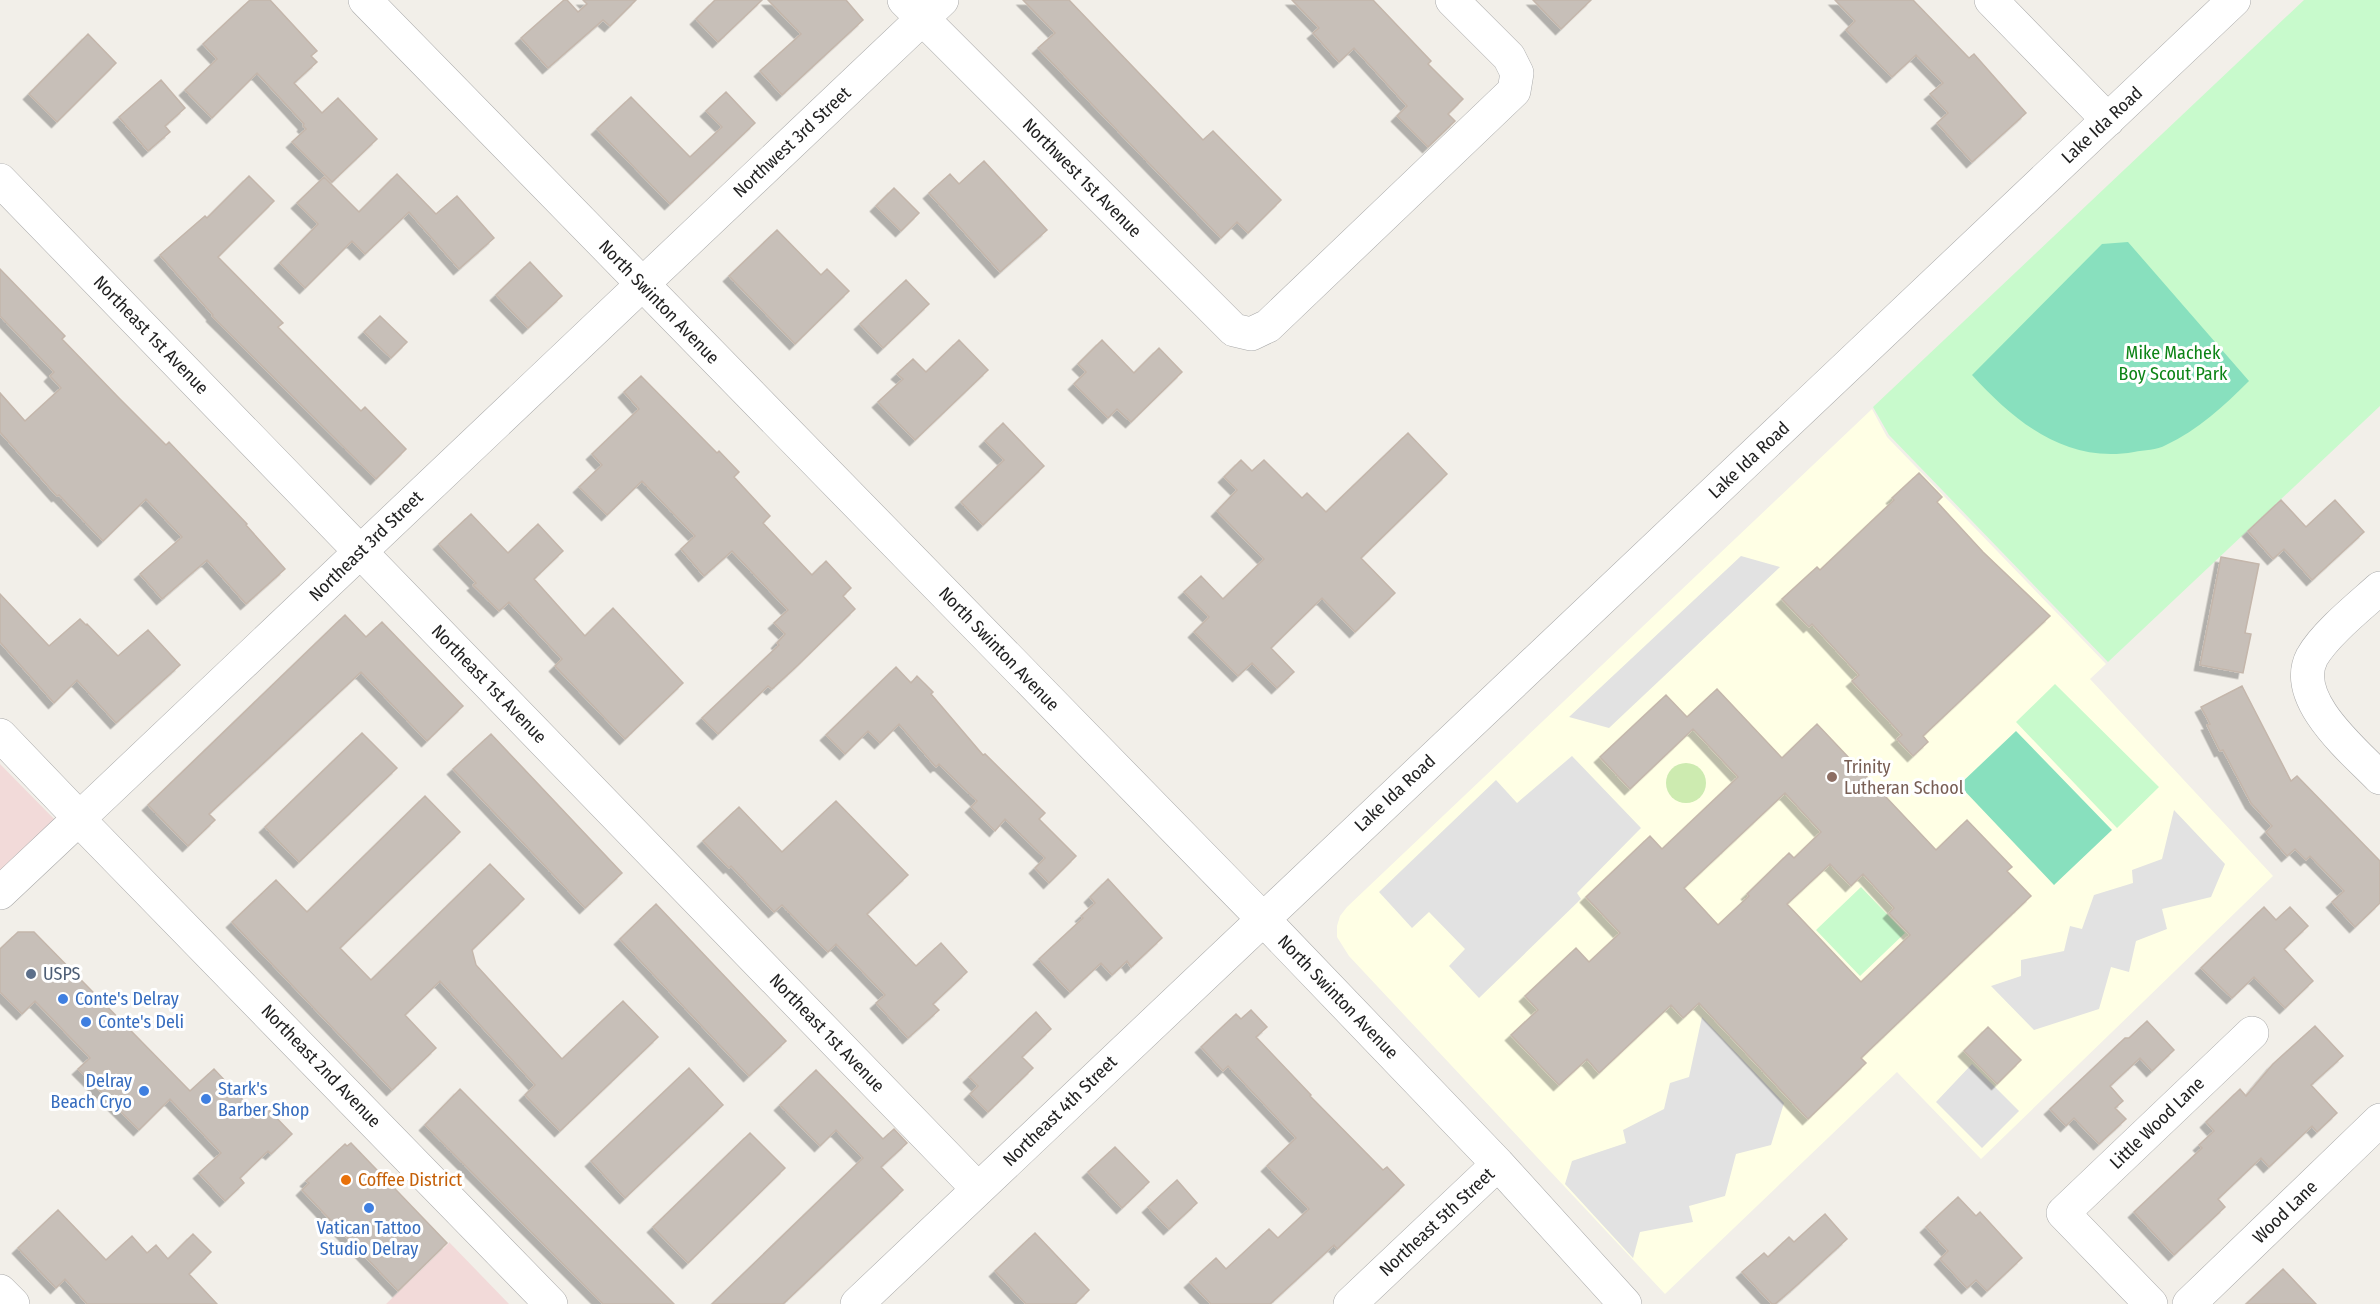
<svg xmlns="http://www.w3.org/2000/svg" width="2380" height="1304" font-family="'Fira Sans Condensed',sans-serif">
  <style>
    .commercial { fill: #f2dad9 }
    .education { fill: #ffffe5 }
    .grass { fill: #cdebb0 }
    .park { fill: #c8facc }
    .pitch { fill: #88e0be }
    .parking { fill: #e2e2e2 }
    .building { fill: #c7bfb8; stroke: #c4b6ab; stroke-width: 1.5; fill-rule: evenodd; filter: url(#shadow) }
    .lines { fill: none; stroke-linecap: round; stroke-linejoin: round }
    .minor-casing { stroke: #a9a9a9; stroke-width: 34 }
    .minor { stroke: #fff; stroke-width: 33 }
    .education-dot { fill: #8d6e63; stroke: #fff; stroke-width: 2 }
    .service-dot { fill: #5c6f8a; stroke: #fff; stroke-width: 2 }
    .shop-dot { fill: #3f7fe0; stroke: #fff; stroke-width: 2 }
    .food-dot { fill: #e8710a; stroke: #fff; stroke-width: 2 }
    .labels { text-anchor: middle; stroke-width: 6; stroke-linejoin: round; paint-order: stroke }
    .street-label { font-size: 18px; fill: #222; stroke: #fff }
    .park-label { font-size: 18px; fill: #0c8416; stroke: #fff }
    .education-label { font-size: 18px; fill: #785e54; stroke: #fff; text-anchor: start }
    .service-label { font-size: 18px; fill: #4e5e75; stroke: #fff; text-anchor: start }
    .shop-label { font-size: 18px; fill: #366cbe; stroke: #fff; text-anchor: start }
    .food-label { font-size: 18px; fill: #c56008; stroke: #fff; text-anchor: start }
  </style>
  <defs>
    <filter id="shadow"><feDropShadow dx="-5.5" dy="5.5" stdDeviation="0" flood-color="#0004"/></filter>
  </defs>
  <rect width="100%" height="100%" fill="#f2efe9"/>
  <path class="commercial" d="M0 764 59 824 0 879Z
    M449 1242 509 1304H386L449 1243Z"/>
  <path class="education" d="M1872 409 1887 437 2106 664 2090 679 2273 876 1981 1159 1897 1072 1665 1294 1349 956 1337 937V926L1340 916 1347 907Z"/>
  <path class="grass" d="M1666 783a20 20 0 1 1 40 0a20 20 0 1 1-40 0Z"/>
  <path class="park" d="M2304 0H2380V406L2108 662 1889 435 1873 407Z
    M2055 684 2159 787 2117 828 2016 722Z
    M1861 887 1905 933 1860 976 1816 930Z"/>
  <path class="pitch" d="M2128 242 2249 381C2224 406 2198 430 2166 445 2157 450 2144 450 2134 452 2066 464 2015 422 1972 375L2102 244Z
    M2016 731 2112 830 2054 885 1959 785Z"/>
  <path class="parking" d="M1741 556 1780 567 1609 728 1569 717Z
    M1572 756 1641 828 1577 893 1581 899 1479 998 1449 966 1465 949 1429 912 1412 928 1379 892 1496 780 1517 803Z
    M2174 810 2225 864 2211 897 2162 909 2167 929 2136 941 2129 972 2111 967 2099 1009 2034 1030 1991 986 2021 976V960L2064 951 2070 926 2082 929 2094 895 2133 883 2132 870 2162 859Z
    M1702 1017 1784 1103 1771 1145 1736 1154 1725 1196 1689 1206 1693 1222 1640 1232 1633 1258 1565 1184 1572 1161 1626 1143 1623 1130 1664 1109 1670 1083 1689 1077Z
    M1972 1064 2019 1111 1982 1148 1936 1102Z"/>
  <path class="building" d="M250 0H270L317 51 311 56 317 62 294 83 322 113 338 98 377 139 332 182 292 142 306 129 303 126 304 124 257 73 212 118 185 90 217 59 203 44Z
    M564 0H567L578 12 587 4 583 0H636L610 26 603 20 548 68 521 38Z
    M715 0H762L718 42 696 19Z
    M768 0H846L863 20 782 95 760 71 801 34Z
    M1023 0H1069L1203 140 1213 131 1281 200 1248 233 1237 222 1221 238 1038 48 1055 33Z
    M1292 0H1373L1431 61 1428 64 1463 99 1448 114 1455 121 1428 147 1397 116 1407 106 1354 48 1339 62 1313 33 1319 28Z
    M1533 0H1591L1561 29Z
    M1835 0H1913L1969 58 1974 54 2026 113 1972 162 1937 123 1948 113 1930 94 1943 83 1916 55 1892 77 1846 30 1855 21Z
    M88 34 116 63 57 122 29 94Z
    M161 80 185 108 165 126 170 132 148 151 119 117Z
    M726 92 755 123 670 204 597 129 631 97 690 157 722 127 706 111Z
    M984 161 1047 230 1000 272 929 193 950 174 959 184Z
    M397 174 436 214 457 196 494 238 459 269 409 212 365 254 352 241 305 288 280 263 318 224 297 203 324 177 359 212Z
    M249 176 274 201 218 257 283 323 278 327 361 411 365 407 406 449 376 479 212 316 213 315 160 255 205 216 207 218Z
    M894 188 919 213 901 231 876 206Z
    M777 230 821 275 827 269 849 291 795 344 729 276Z
    M530 262 562 296 528 328 496 295Z
    M0 269 65 336 62 339 119 398 166 445 169 442 247 524 246 525 285 569 246 604 207 560 162 599 140 574 182 537 146 499 103 541 59 495 57 496 0 432V393L25 421 61 388 50 376 54 372 0 316Z
    M906 280 929 304 883 348 860 324Z
    M380 316 407 342 391 358 364 332Z
    M959 340 988 370 915 440 878 402 903 379 897 374 913 359 926 372Z
    M1102 340 1134 373 1159 348 1182 372 1131 422 1117 409 1108 418 1074 384 1086 372 1078 364Z
    M641 376 717 453 719 451 739 472 734 477 770 516 763 523 812 575 826 561 851 588 843 596 855 609 798 665 772 689 768 686 718 734 702 718 779 645 777 643 785 634 774 623 788 610 732 551 704 576 681 549 695 536 642 481 607 515 579 487 602 465 592 454 639 409 624 392Z
    M1003 423 1044 466 983 525 961 502 1004 460 985 441Z
    M1408 433 1447 474 1361 558 1395 593 1355 632 1322 598 1271 648 1294 672 1277 688 1252 663 1238 676 1194 632 1209 617 1184 592 1201 576 1223 599 1264 559 1217 511 1237 490 1224 477 1241 460 1252 471 1264 460 1302 498 1307 493 1326 512Z
    M1919 473 1942 497 1937 502 1983 552 2050 616 1923 736 1928 742 1913 756 1897 739 1902 735 1852 681 1859 675 1812 624 1809 627 1782 599 1817 567 1820 570 1894 500 1892 498Z
    M2281 500 2306 527 2335 500 2364 532 2312 580 2284 549 2273 559 2248 531Z
    M471 514 508 553 538 524 563 551 534 579 585 636 613 608 683 683 625 739 555 666 562 659 509 602 499 611 473 585 476 583 439 544Z
    M2221 557 2259 564 2245 633 2251 634 2243 673 2200 665Z
    M0 594 49 646 80 619 86 625 87 624 118 656 148 630 180 665 116 723 77 680 54 703 0 642Z
    M345 615 366 637 382 622 463 706 427 741 361 672 209 814 215 820 188 846 148 805Z
    M896 667 911 683 917 676 933 692 931 694 983 755 985 754 1045 813 1039 819 1076 856 1049 883 1035 868 1045 858 1005 819 995 831 971 807 977 801 939 764 936 767 899 724 880 743 868 731 845 754 826 735Z
    M2242 686 2291 781 2297 776 2380 861V903L2355 927 2332 902 2344 891 2310 856 2306 860 2295 849 2287 856 2266 832 2272 826 2251 803 2223 750 2220 751 2207 725 2210 724 2201 707Z
    M1717 689 1782 758 1817 724 1936 850 1967 820 2012 867 2007 871 2031 896 1861 1058 1866 1063 1808 1119 1699 1003 1683 1018 1671 1005 1599 1073 1587 1059 1559 1085 1511 1035 1538 1010 1525 996 1576 948 1589 962 1620 933 1586 897 1650 836 1662 849 1738 777 1693 729 1630 789 1600 757 1666 695 1687 717ZM1785 793 1821 832 1794 858 1789 853 1747 894 1749 896 1718 925 1684 888ZM1830 864 1851 886 1863 874 1894 908 1889 913 1910 935 1861 982 1787 904Z
    M362 733 397 768 299 862 265 827Z
    M491 734 622 873 585 908 453 769Z
    M425 796 460 832 340 948 371 980 490 864 524 899 472 950 476 965 562 1059 623 1001 658 1037 560 1131 525 1095 535 1085 440 981 405 1015 436 1048 392 1090 232 922 276 880 307 912Z
    M836 801 908 875 867 914 916 966 941 943 967 972 933 1004 939 1010 908 1038 876 1003 885 995 836 944 828 952 782 905 774 912 731 866 729 868 703 841 739 807 782 852Z
    M1108 879 1162 938 1131 967 1127 961 1112 975 1101 963 1070 992 1039 959 1083 918 1081 916 1095 903 1090 897Z
    M656 904 786 1041 749 1076 620 939Z
    M2264 907 2276 920 2290 907 2308 926 2284 949 2313 981 2285 1008 2254 977 2232 998 2201 968Z
    M18 932H34L190 1091 214 1069 259 1117 268 1109 292 1134 271 1154 268 1151 240 1178 244 1183 225 1201 199 1173 221 1153 170 1099 139 1130 78 1069 90 1058 35 1001 22 1014 0 992V949Z
    M1251 1010 1267 1027 1256 1037 1311 1095 1310 1096 1383 1170 1387 1167 1404 1185 1337 1249 1334 1245 1270 1304H1211L1190 1282 1216 1258 1226 1269 1269 1229 1278 1238 1309 1209 1267 1166 1296 1138 1228 1066 1223 1071 1201 1047 1236 1014 1241 1019Z
    M1036 1012 1051 1029 1022 1057 1033 1068 988 1112 970 1094 978 1086 969 1077Z
    M2147 1021 2174 1050 2152 1071 2140 1058 2110 1086 2123 1101 2115 1108 2126 1119 2099 1144 2074 1118 2066 1126 2050 1109 2125 1038H2129Z
    M2315 1026 2343 1056 2311 1085 2337 1113 2317 1132 2312 1126 2269 1167 2261 1158 2218 1199 2225 1207 2174 1255 2134 1212 2202 1148 2199 1145 2214 1131 2206 1122 2240 1089 2246 1096 2273 1064Z
    M1988 1027 2021 1060 1997 1084 1964 1051Z
    M689 1068 723 1105 625 1198 591 1161Z
    M816 1070 883 1139 894 1129 907 1143 881 1167 903 1190 783 1304H712L863 1158 836 1130 820 1146 780 1105Z
    M460 1089 674 1304H603L425 1125Z
    M750 1133 785 1168 688 1263 653 1227Z
    M351 1143 447 1243 398 1291 302 1190 309 1183 306 1181 345 1144 347 1146Z
    M1115 1147 1149 1182 1122 1208 1088 1172Z
    M1177 1180 1197 1203 1169 1229 1148 1207Z
    M1958 1197 1976 1216 1980 1212 2022 1258 1987 1291 1976 1280 1967 1288 1940 1259 1948 1251 1926 1227Z
    M58 1210 106 1260 132 1236 147 1253 156 1245 168 1259 193 1234 211 1252 189 1274 217 1304H87L65 1279 56 1288 18 1248Z
    M1825 1214 1847 1239 1797 1285 1775 1304H1772L1742 1272 1764 1253 1768 1257 1789 1237 1794 1242Z
    M1035 1233 1089 1290 1075 1304H1026L995 1271Z
    M2283 1269 2316 1304H2246Z"/>
  <g class="lines">
    <defs>
      <path id="minor" d="M365 0 1263 919 1498 1164 1625 1304
        M904 0 1234 330 1251 334 1268 326 1514 91 1517 73 1509 57 1452 0
        M1991 0 2108 120
        M0 180 978 1189
        M2380 588C2360 606 2325 634 2312 657 2290 699 2354 751 2380 778
        M0 735 69 807
        M90 808 942 0
        M89 830 551 1304
        M0 893 68 829
        M0 1291 13 1304
        M857 1304 2234 0
        M1350 1304 1498 1164
        M2151 1304 2063 1213 2252 1033
        M2189 1304 2380 1120"/>
    </defs>
    <use href="#minor" class="minor-casing"/>
    <use href="#minor" class="minor"/>
  </g>
  <circle class="education-dot" cx="1832" cy="777" r="6"/>
  <circle class="service-dot" cx="31" cy="974" r="6"/>
  <g class="shop-dot">
    <circle cx="63" cy="999" r="6"/>
    <circle cx="86" cy="1022" r="6"/>
    <circle cx="144" cy="1091" r="6"/>
    <circle cx="206" cy="1099" r="6"/>
    <circle cx="369" cy="1208" r="6"/>
  </g>
  <circle class="food-dot" cx="346" cy="1180" r="6"/>
  <g class="labels">
    <g class="street-label">
      <text transform="translate(2102 125) rotate(-43)" y="6">Lake Ida Road</text>
      <text transform="translate(792 142) rotate(-43)" y="6">Northwest 3rd Street</text>
      <text transform="translate(1082 178) rotate(45)" y="6">Northwest 1st Avenue</text>
      <text transform="translate(659 302) rotate(46)" y="6">North Swinton Avenue</text>
      <text transform="translate(151 335) rotate(46)" y="6">Northeast 1st Avenue</text>
      <text transform="translate(1749 460) rotate(-43)" y="6">Lake Ida Road</text>
      <text transform="translate(366 546) rotate(-44)" y="6">Northeast 3rd Street</text>
      <text transform="translate(999 649) rotate(46)" y="6">North Swinton Avenue</text>
      <text transform="translate(489 684) rotate(46)" y="6">Northeast 1st Avenue</text>
      <text transform="translate(1395 793) rotate(-43)" y="6">Lake Ida Road</text>
      <text transform="translate(1338 997) rotate(46)" y="6">North Swinton Avenue</text>
      <text transform="translate(827 1033) rotate(46)" y="6">Northeast 1st Avenue</text>
      <text transform="translate(321 1066) rotate(46)" y="6">Northeast 2nd Avenue</text>
      <text transform="translate(1060 1111) rotate(-44)" y="6">Northeast 4th Street</text>
      <text transform="translate(2157 1123) rotate(-44)" y="6">Little Wood Lane</text>
      <text transform="translate(2285 1212) rotate(-44)" y="6">Wood Lane</text>
      <text transform="translate(1437 1222) rotate(-43)" y="6">Northeast 5th Street</text>
    </g>
    <g class="park-label">
      <text x="2173" y="359">Mike Machek<tspan x="2173" dy="21">Boy Scout Park</tspan></text>
    </g>
    <g class="education-label">
      <text x="1844" y="773">Trinity<tspan x="1844" dy="21">Lutheran School</tspan></text>
    </g>
    <g class="service-label">
      <text x="43" y="980">USPS</text>
    </g>
    <g class="shop-label">
      <text x="75" y="1005">Conte's Delray</text>
      <text x="98" y="1028">Conte's Deli</text>
      <text x="132" y="1087" text-anchor="end">Delray<tspan x="132" dy="21">Beach Cryo</tspan></text>
      <text x="218" y="1095">Stark's<tspan x="218" dy="21">Barber Shop</tspan></text>
      <text x="369" y="1234" text-anchor="middle">Vatican Tattoo<tspan x="369" dy="21">Studio Delray</tspan></text>
    </g>
    <g class="food-label">
      <text x="358" y="1186">Coffee District</text>
    </g>
  </g>
</svg>
